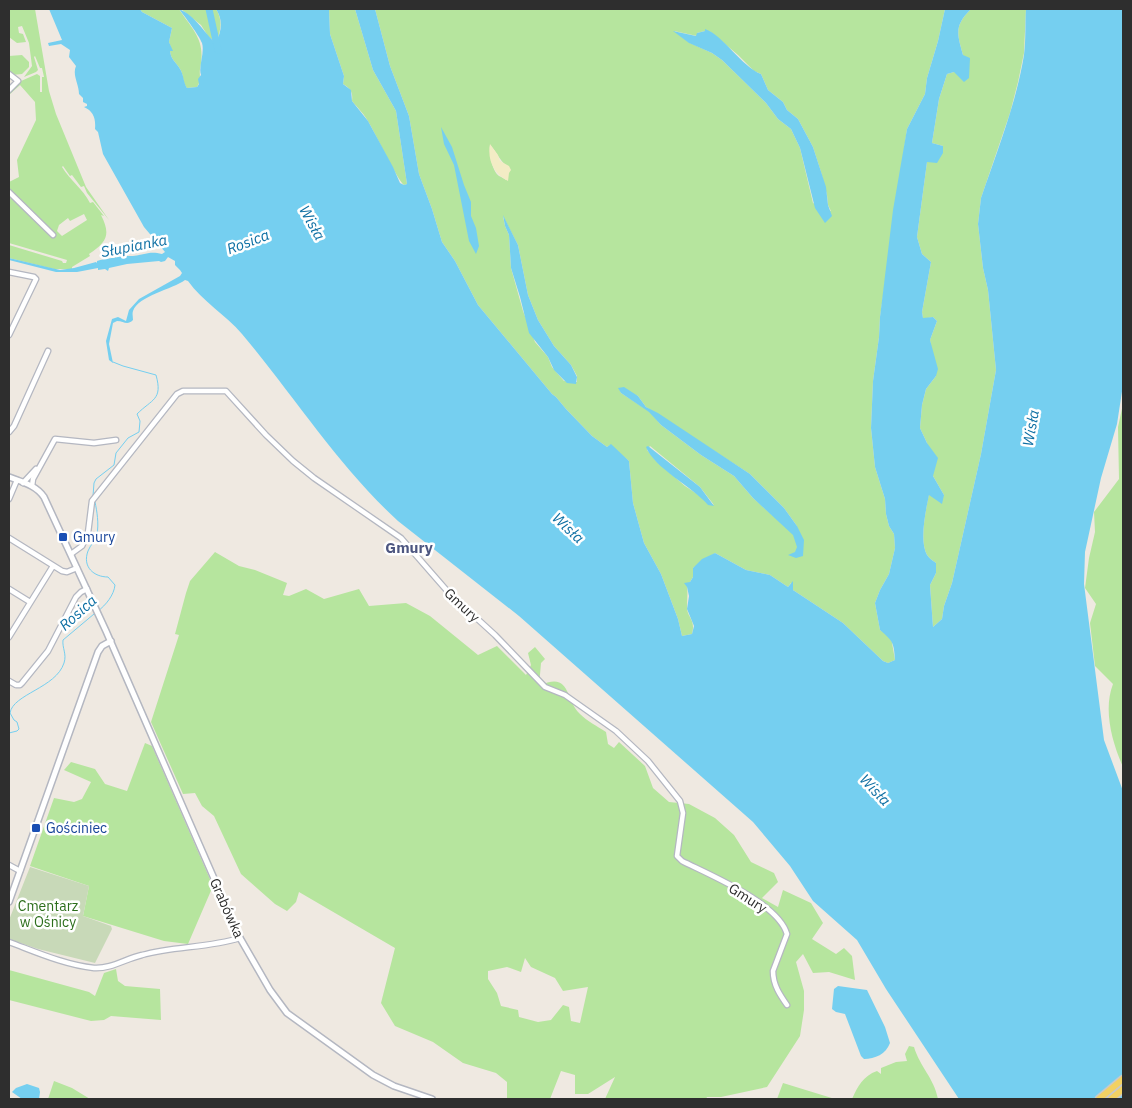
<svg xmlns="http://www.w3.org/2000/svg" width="1132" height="1108" font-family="'IBM Plex Sans',sans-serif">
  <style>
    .green { fill: #b6e59e; fill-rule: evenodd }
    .sand { fill: #f3ecc5 }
    .cemetery { fill: #c8d9b8 }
    .water { fill: #75cff0 }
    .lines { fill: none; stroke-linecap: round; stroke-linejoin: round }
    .stream { stroke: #75cff0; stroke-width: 1 }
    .river { stroke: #75cff0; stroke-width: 7 }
    .minor-casing { stroke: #b4b7c1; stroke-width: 7 }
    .tertiary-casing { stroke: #b4b7c1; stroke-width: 8 }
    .primary-casing { stroke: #c9c9c9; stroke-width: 9 }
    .minor { stroke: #fff; stroke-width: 4.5 }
    .tertiary { stroke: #fff; stroke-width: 5 }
    .primary { stroke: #f2d163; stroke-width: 6 }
    .transit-dot { fill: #1a4fb4; stroke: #fff; stroke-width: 2 }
    .labels { text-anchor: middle; stroke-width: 5; stroke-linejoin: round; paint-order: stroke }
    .transit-label { font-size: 14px; fill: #164399; stroke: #fff; text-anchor: start }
    .street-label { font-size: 14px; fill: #2e2e2e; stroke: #fff }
    .park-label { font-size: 14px; fill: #2c6e1b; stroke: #fff }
    .water-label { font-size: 15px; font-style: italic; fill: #0d6fa3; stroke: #fff }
    .neighbourhood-label { font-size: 15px; font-weight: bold; fill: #4d5680; stroke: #fff }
  </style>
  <rect width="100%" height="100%" fill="#efe9e1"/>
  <path class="green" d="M9 9H35L49 91 56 114 86 187 109 220 87 193 84 186 81 187 72 175 70 176 63 166 62 167C70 180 83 189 90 203L93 202 104 216 101 215C111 235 107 242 89 254L90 256 72 267V269H54L9 258V245L62 261 63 263H66L67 260 9 243V182L19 177 17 160 36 120 35 102 20 85 9 95V93L21 81 37 74 40 76V92H42V77H44L42 68H40L35 56 34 57 38 70 36 72 24 77 32 66 29 43 22 26 18 27 19 33 23 34 26 42 17 43 9 37ZM84 214 87 220 62 236 57 231 59 225 68 218 70 221Z
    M140 9H179C194 32 206 40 200 69 199 76 202 79 197 87L187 88C182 82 184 75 180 69 176 62 171 60 170 51H172L169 42 172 28 142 12Z
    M181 9H216C223 20 221 30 216 43L208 36 201 25Z
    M329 9H355L373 70 396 111 407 184 404 185C398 181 375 133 369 123 365 115 358 108 352 101 353 92 351 89 343 84L344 76 330 34Z
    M375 9H945L938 41 927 78 925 94 907 129 880 317 879 337 873 381 871 428 875 467 885 499 886 514 889 526 894 534 895 548 889 574 880 590 875 603 880 630 891 637 895 660 888 663 883 661 843 623 793 590 791 583 788 587 770 575 746 570 715 553 693 568V577L687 587C688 594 687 600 687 607 687 618 696 619 692 634L682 636 678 619 661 574 644 543 633 503 629 461 610 445 607 447 592 436 566 409 556 397 552 394 478 305 455 261 442 242 432 209 419 174 409 116 390 66ZM674 31 697 36V33L705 31 711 32 738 55 754 71 761 74 768 90 783 102 787 110 798 119 813 147 821 172 827 195 828 205 831 211 813 203 800 148 791 129 778 119 766 103 722 60 712 53 690 43ZM490 145C497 152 499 160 507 166L506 180C504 178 501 177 499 176 492 171 489 153 490 145ZM503 216 518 245 528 295 538 320 554 346 571 365 577 376V382L564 381 552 367 548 357 535 342 523 311 511 268 509 235 505 226ZM619 388 638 396 646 407 750 474 784 508 797 526 772 515 753 498 734 476 701 455 661 425 650 412 621 393ZM650 446 700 487 714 505 685 486 656 461 647 450Z
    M971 9H1026L1024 53 1018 82 1010 113 981 198 978 224 983 268 988 290 996 370 981 454 952 583 944 606 942 619 933 627 930 585 936 573V563C933 561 929 558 927 555 919 540 926 510 929 494L944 495 933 476 927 443 920 428 922 405 926 389 936 376 930 340 937 321 933 317 923 319 922 312 931 262 922 254 917 237 927 162 943 146 932 143 939 99 947 74 954 72 963 55C957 33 954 26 971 9Z
    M22 55 29 62V67L22 74 12 75 9 72V56Z
    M1123 404V767C1112 742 1103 710 1113 684L1095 666 1090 623 1096 604 1085 588 1089 558 1095 532 1094 512 1119 479 1118 427Z
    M215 552 239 566 255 570 287 583 283 595 289 596 306 589 324 599 359 589 369 606 406 603 430 616 478 655 497 646 526 675 531 665 528 653 535 647 545 659 541 663 539 686C571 670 565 700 580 714 587 721 597 726 606 732L608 744 614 748 619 742 645 766 653 788 669 802 689 804 715 818 734 835 751 862 774 873 778 882 762 898 778 907 783 890 811 903 823 923 812 939 836 954 844 948 852 956 855 980 829 972 813 973 803 954 796 962 804 991V1010L800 1036 767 1087 721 1097H707L706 1099H605L615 1077 588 1094H575V1075L561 1071 550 1099H507V1082L496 1073 463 1063 433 1042 395 1026 381 1003 395 948 299 892 296 902 287 911 275 904 241 874 214 816 202 806 195 793 183 794 151 722 179 635 175 634 186 593 190 581ZM525 958 531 967 555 978 563 991 588 987 580 1023 571 1021 569 1007 563 1005 551 1020 538 1022 519 1017 518 1010 501 1006 497 993 488 979V971L507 967 521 972Z
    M145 743 152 746 213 886 188 944 164 941 83 916 89 886 30 866 54 798 74 802 82 799 91 782 64 770 71 762 95 769 105 784 127 791Z
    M116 969 118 981 125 986 160 989 161 1020 111 1016 104 1020 91 1021 9 1000V970L89 992 95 996 104 973Z
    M909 1046 914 1047C920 1067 934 1078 938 1099H852C858 1086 863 1076 877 1071L881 1074V1068L896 1062 907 1061 905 1054Z
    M54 1081 72 1088 90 1099H48Z
    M783 1083 835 1099H777Z"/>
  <path class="sand" d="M490 144 498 155 500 161 509 166 511 170 509 173 508 181C494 174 487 160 490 144Z"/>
  <path class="cemetery" d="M30 867 89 886 83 916 111 926 112 929 95 963 38 949 9 939V920Z"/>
  <path class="water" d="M49 9H140L142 12 172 28 169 42 173 51H170C171 60 176 62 180 69 184 75 183 82 187 88L197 87 199 84 198 79 201 75C198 67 205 53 202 43 199 35 185 17 179 9 196 16 203 32 216 43 222 30 223 20 216 9H329L330 34 344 76 343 84 351 90 352 101 368 121 393 167 400 183 404 185 407 184 396 111 373 70 355 9H375L390 66 409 116 419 174 432 209 442 242 455 261 478 305 552 394 556 397 566 409 592 436 607 447 611 444 629 461 633 503 644 543 661 574 678 619 682 636 692 634 694 626 687 609 689 596 687 587 684 583 690 582 693 577V568L702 559 715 553 746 570 770 575 788 587 793 581V590L843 623 883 661 888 663 895 660C894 643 893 641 880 630L875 603 880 590 889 574 895 548 894 534 889 526 886 514 885 499 875 467 871 428 873 381 879 337 880 317 893 210 907 129 925 94 927 78 938 41 945 9H971C954 26 957 33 963 55L970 58 969 78 964 82 954 72 947 74 939 99 932 143 943 146V153L937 163 927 162 917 237 922 254 931 262 922 312 923 318 933 317 937 321 930 340 938 369 936 376 926 389 922 405 920 428 927 443 938 458 933 476 944 495 942 504 929 495C926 510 919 540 927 555 929 558 933 561 936 563V573L930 585 933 627 942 619 944 606 952 583 981 454 996 370 988 290 983 268 978 224 981 198C997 151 1016 104 1024 55 1026 40 1025 24 1026 9H1123V385L1117 424 1101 478 1085 552 1084 584 1104 740 1123 791V1099H959L886 989 857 940 813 901 790 866 753 822 519 616 398 521C338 466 294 396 242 334 226 315 202 301 188 281L185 280C173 289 138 296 133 311 132 314 133 317 133 320 127 326 124 321 117 321L113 323 109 344 113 363 109 360 106 341 112 319 118 317 126 321 129 310 139 299 180 276 182 273 180 270 175 265V261L168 257 165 261 161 262 159 261 127 264 109 268 108 271 105 269 98 270V268L77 272H56L9 260V258L60 270 74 268 96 262 97 263V261C106 258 113 259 119 256L123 258 125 256C142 257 147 250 162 254L165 252 144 227 103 154 98 132 95 129C96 118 93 111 84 107L87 106V104L83 102V98L79 94C79 84 72 75 76 66L69 57 70 50 61 44 49 46 48 43 62 40Z
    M705 29C723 35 742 67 761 74L768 90 783 102 787 110 798 119 813 147 826 187 828 205 832 216 825 223 815 208 800 148 791 129 778 119 766 103 722 60 712 53 689 43 673 31 696 36 697 33 705 31Z
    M441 127 452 147 464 185 471 202V216L476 228 479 246 476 254 469 241 454 165 444 144Z
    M503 215 518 245 528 295 538 320 554 346 571 365 577 377 576 384 567 383 554 370 548 357 529 333 520 297 511 268 509 235 505 226Z
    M624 387 638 396 646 407 658 413 750 474 784 508 797 526 804 540 803 556 796 558 788 555 795 552 797 547 793 535 753 498 734 476 701 455 661 425 649 412 621 393 618 388Z
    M648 446 700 487 714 506 708 505C693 487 654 468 646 447Z
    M838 986 867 990 885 1027 890 1043C886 1054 875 1059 864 1059L861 1056 845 1014 836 1012 832 1009 834 989Z
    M27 1084 39 1088 40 1092 39 1099H22L12 1092 16 1088Z"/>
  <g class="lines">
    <path class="stream" d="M93 496 94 483 96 479 114 465 116 453 128 438 139 432 140 421 137 414C152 399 163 400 156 375L123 366 113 362
      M95 502C97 511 99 524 97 534 96 541 90 545 88 551 82 567 94 577 108 577L115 585C114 595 106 605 98 611
      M9 733 17 731 19 729 17 722 14 720 10 713C13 694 56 688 64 663 67 654 62 648 63 640L94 614"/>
    <path class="river" d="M209 9 218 50"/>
    <defs>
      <path id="minor" d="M9 74 18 81 9 90
        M9 192 53 235
        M9 272 34 277 36 279 9 335
        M9 432 14 426 48 351
        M23 483 36 469
        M32 486 33 479 55 439 94 443 116 440
        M9 499 17 480
        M9 538 62 571 67 572 77 568
        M71 554 82 546 88 533 92 501 177 394 183 391H226L266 435 293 461 314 478 401 538 449 593 495 635 545 687 565 695 616 731 648 761 680 801 683 813 677 856 682 861C710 875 778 903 787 934L773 971C773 985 780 995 787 1005
        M9 589 30 602
        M9 637 53 566
        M9 681 16 685H20L22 683 48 651 76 597 81 592 87 589
        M9 865 20 871
        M9 942C36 952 65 965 94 968 111 969 125 959 142 955 174 946 208 948 240 938"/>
      <path id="tertiary" d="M9 477C22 482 36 485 44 497L106 631 240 938 270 990 287 1013 373 1075 394 1086 432 1099
        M9 902 98 652 102 646 111 641"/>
      <path id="primary" d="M1099 1099 1123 1079
        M1111 1099 1123 1089"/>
    </defs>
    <use href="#minor" class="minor-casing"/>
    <use href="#tertiary" class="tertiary-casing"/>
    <use href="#primary" class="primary-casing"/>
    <use href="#minor" class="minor"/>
    <use href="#tertiary" class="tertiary"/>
    <use href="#primary" class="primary"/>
  </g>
  <g class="transit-dot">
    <rect x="58" y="532" width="10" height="10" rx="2.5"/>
    <rect x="31" y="823" width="10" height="10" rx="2.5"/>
  </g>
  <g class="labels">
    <g class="transit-label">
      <text x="73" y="542">Gmury</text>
      <text x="46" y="833">Gościniec</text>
    </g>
    <g class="street-label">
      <text transform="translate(462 605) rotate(43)" y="5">Gmury</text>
      <text transform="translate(748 898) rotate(33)" y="5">Gmury</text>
      <text transform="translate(227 908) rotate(66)" y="5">Grabówka</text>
    </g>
    <g class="park-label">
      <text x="48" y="911">Cmentarz<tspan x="48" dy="16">w Ośnicy</tspan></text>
    </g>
    <g class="water-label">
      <text transform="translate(312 223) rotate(61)" y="5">Wisła</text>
      <text transform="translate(248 242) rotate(-21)" y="5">Rosica</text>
      <text transform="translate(134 246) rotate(-11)" y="5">Słupianka</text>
      <text transform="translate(1031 428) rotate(-80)" y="5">Wisła</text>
      <text transform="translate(568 528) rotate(43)" y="5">Wisła</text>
      <text transform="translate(78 613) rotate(-42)" y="5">Rosica</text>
      <text transform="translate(875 790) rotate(46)" y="5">Wisła</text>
    </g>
    <g class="neighbourhood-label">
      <text x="409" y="553">Gmury</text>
    </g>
  </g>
  <rect width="1132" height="1108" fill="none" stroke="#2e2e2e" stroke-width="20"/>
</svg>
